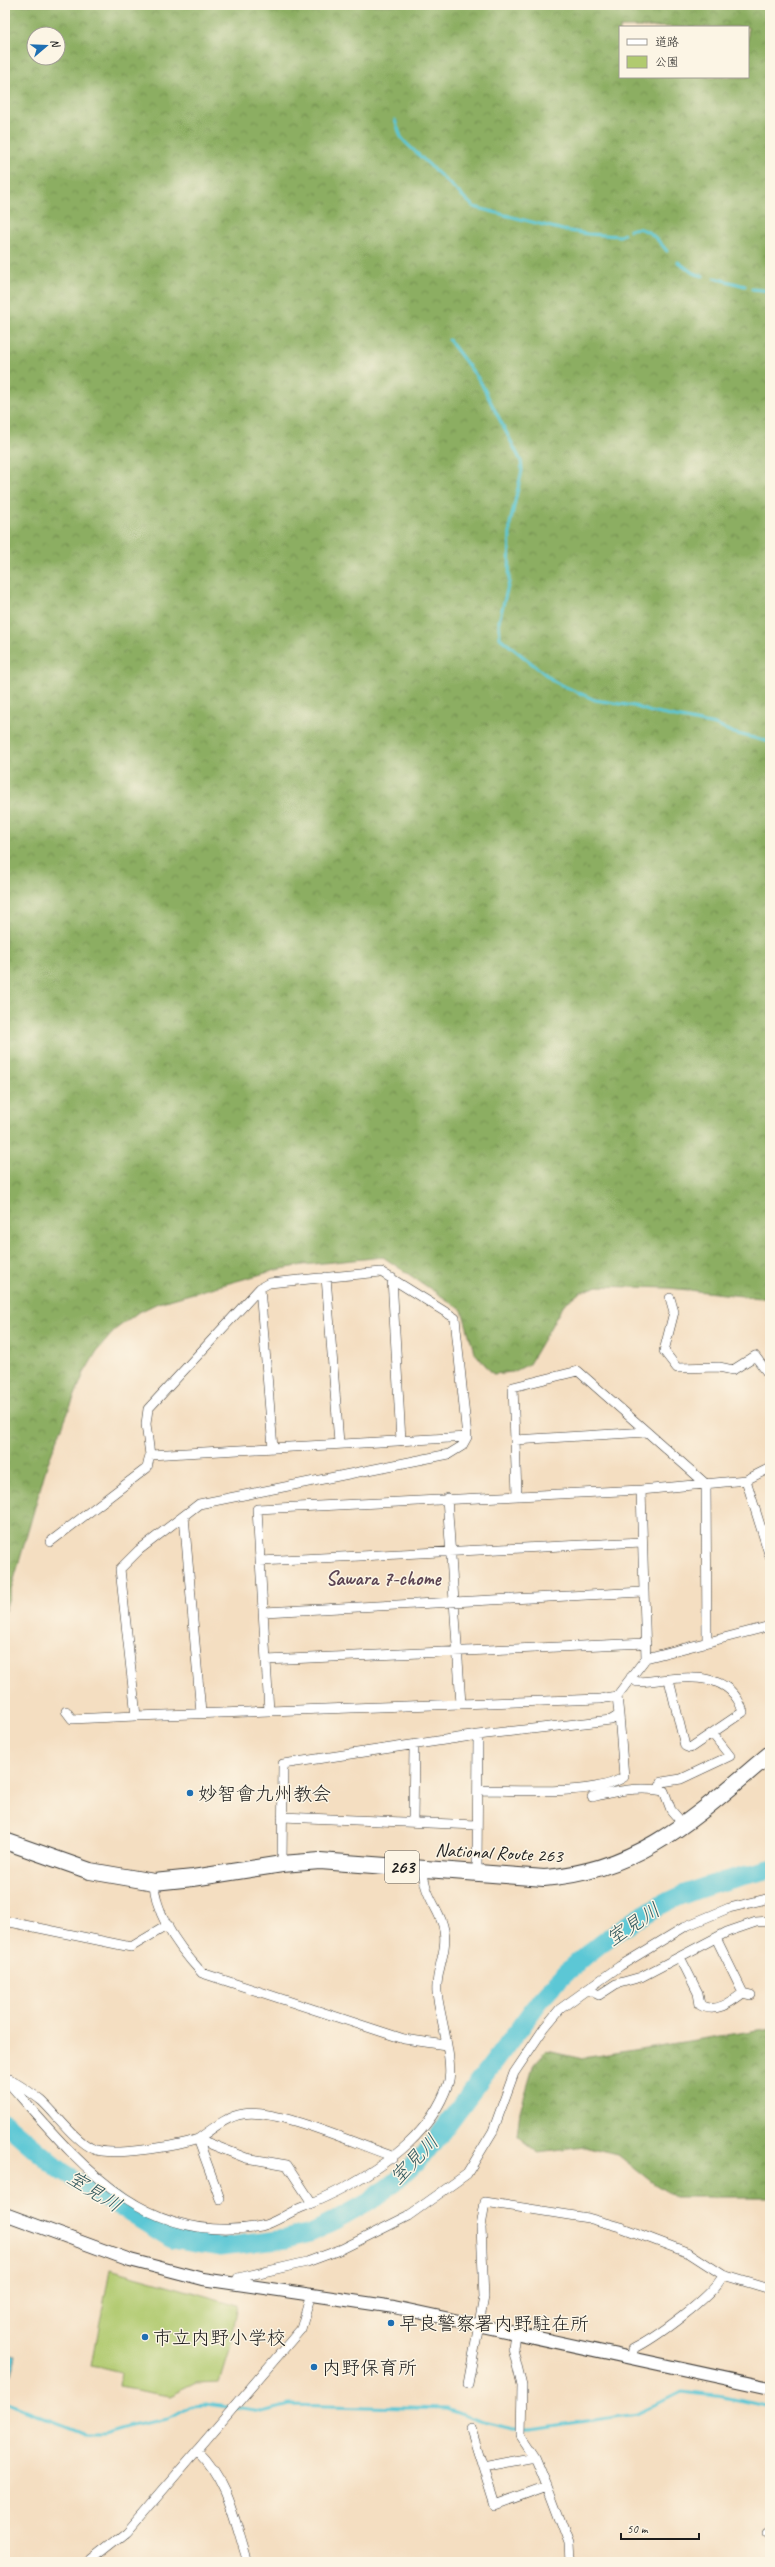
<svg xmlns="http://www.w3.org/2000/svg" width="775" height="2567" font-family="Caveat,'Klee One',sans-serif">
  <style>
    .forest { fill: url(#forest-crowns); stroke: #54653f; fill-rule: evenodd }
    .park { fill: #b1ca6f; stroke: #667346 }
    .water { fill: url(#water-ripples); stroke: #3c7278 }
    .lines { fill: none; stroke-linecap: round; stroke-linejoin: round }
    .stream { stroke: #5cc7d5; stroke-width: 3 }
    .river { stroke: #5cc7d5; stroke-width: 19 }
    .street-casing { stroke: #3c3935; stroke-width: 10 }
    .secondary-casing { stroke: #3c3935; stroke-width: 14 }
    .highway-casing { stroke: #3c3935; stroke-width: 18 }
    .street { stroke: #fff; stroke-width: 9 }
    .secondary { stroke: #fff; stroke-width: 12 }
    .highway { stroke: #fff; stroke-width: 16 }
    .poi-dot { fill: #1f6fb2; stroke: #fcf5e5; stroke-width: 1.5 }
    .labels { text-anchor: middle; stroke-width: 3; stroke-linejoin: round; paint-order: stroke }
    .shield { fill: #fcf5e5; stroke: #5f5d58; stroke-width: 1 }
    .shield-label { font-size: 18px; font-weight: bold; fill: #1c1c1c }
    .poi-label { font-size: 19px; fill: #1c1c1c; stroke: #fcf5e5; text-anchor: start }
    .street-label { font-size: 19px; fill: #1c1c1c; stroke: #fcf5e5 }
    .neighbourhood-label { font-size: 20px; font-weight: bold; fill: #5c4554; stroke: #fcf5e5 }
    .water-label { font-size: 20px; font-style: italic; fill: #32585d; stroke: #fcf5e5 }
  </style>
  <defs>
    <pattern id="forest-crowns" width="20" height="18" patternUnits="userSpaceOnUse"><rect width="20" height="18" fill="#8cae62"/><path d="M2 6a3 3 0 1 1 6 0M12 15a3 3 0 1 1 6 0" fill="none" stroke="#728d50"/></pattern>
    <pattern id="water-ripples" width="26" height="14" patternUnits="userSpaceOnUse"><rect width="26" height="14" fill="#5cc7d5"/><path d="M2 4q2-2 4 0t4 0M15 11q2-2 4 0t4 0" fill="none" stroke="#4faab6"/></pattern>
  </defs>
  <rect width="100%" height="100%" fill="#fcf5e5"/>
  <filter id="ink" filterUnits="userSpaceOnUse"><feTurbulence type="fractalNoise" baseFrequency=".025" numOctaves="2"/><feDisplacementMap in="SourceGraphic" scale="8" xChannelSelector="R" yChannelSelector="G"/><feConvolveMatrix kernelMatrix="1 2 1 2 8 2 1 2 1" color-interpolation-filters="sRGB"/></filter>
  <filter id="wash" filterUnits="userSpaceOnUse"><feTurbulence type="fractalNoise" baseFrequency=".012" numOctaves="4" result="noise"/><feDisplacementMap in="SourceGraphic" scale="16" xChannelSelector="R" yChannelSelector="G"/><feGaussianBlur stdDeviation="0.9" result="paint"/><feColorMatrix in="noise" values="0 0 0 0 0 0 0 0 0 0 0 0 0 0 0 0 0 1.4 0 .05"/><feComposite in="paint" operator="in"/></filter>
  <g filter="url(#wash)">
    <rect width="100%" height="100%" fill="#f4dec1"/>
    <path class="forest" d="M5 5H770V1299L669 1288 598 1286 581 1292 564 1304 529 1364 513 1372 493 1374 474 1352 462 1310 383 1257 303 1265 276 1270 158 1303 137 1313 116 1329 97 1351 84 1373 47 1465 5 1611ZM620 27H748V77H620ZM34 34H58V58H34Z
      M770 2028V2197H675L653 2183 618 2155 584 2147 538 2153 517 2136 520 2111 534 2064 547 2050 583 2058Z"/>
    <path class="park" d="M110 2269 238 2305 229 2353 220 2382 197 2383 170 2396 119 2387 121 2372 92 2365Z"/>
    <path class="water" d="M5 2354 16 2356 12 2375 5 2374Z"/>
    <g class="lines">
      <path class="stream" d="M395 120 401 137 406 143 474 207 563 230 588 234 620 236 624 234
        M630 230C645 223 659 241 667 251
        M678 262 693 273 703 276
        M715 278 745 286
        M752 289 770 291
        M449 340 480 381 521 461 522 470 510 524 509 582 499 621 500 638 555 682 595 700 634 706 651 712 715 725 734 733 770 742
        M5 2402 86 2434H104L131 2426 168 2419 193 2405 206 2404 262 2412 289 2405 446 2409 483 2422 513 2429H529L637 2414 681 2392 724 2397 770 2407"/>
      <path class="river" d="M5 2123 61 2171 172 2239 221 2247 286 2239 310 2233 335 2221 369 2202 396 2181 425 2154 541 1999C574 1961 623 1923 669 1901 700 1886 736 1878 770 1869"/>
    </g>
  </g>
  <g filter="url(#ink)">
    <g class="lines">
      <defs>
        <path id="street" d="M326 1277 339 1443
          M392 1278 401 1441
          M260 1288 273 1448
          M670 1298 674 1312 664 1351 677 1368 719 1367 733 1370 755 1356 770 1376
          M467 1437 150 1455 146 1424 148 1409 260 1288 269 1283 381 1272 455 1318 467 1437 462 1446 449 1454 199 1504 139 1550 120 1569 136 1716 600 1699 617 1696 646 1658 770 1626
          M515 1440 647 1432
          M746 1480 770 1557
          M641 1490 646 1658
          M517 1494 513 1387 578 1371 706 1484 707 1642
          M447 1498 461 1704
          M184 1516 201 1713
          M50 1542 147 1468 150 1455
          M260 1561 642 1542
          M264 1612 643 1592
          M266 1660 646 1643
          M631 1677 637 1682C673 1680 729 1664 743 1712L690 1748 685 1746 669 1680
          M66 1711 72 1719 136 1716
          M269 1711 257 1509 641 1490 746 1480 770 1468
          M478 1790C513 1790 597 1796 624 1777L619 1715
          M658 1790 662 1782 681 1779 730 1756 712 1733
          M592 1797C617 1791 639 1786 664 1791L671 1810 683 1824
          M282 1817 477 1825
          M413 1822 414 1746
          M282 1864 283 1764 478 1735 611 1720 619 1715 617 1696
          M477 1871 478 1735
          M154 1882C155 1916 179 1948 202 1973L404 2039 446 2045
          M5 1921 131 1947 168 1925
          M716 1938 743 1993 751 1995
          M680 1957 698 1993 700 2005C716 2014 731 2002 743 1993
          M589 1990 599 1995 616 1984 641 1977 727 1932 756 1922 770 1921
          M5 2079C75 2158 141 2248 261 2226 272 2224 285 2215 296 2210 314 2202 332 2195 349 2185 391 2161 431 2133 448 2084 455 2064 439 2014 437 1992 435 1971 448 1952 444 1930 442 1915 430 1902 426 1887 424 1881 423 1874 423 1868
          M10 2079C20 2086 32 2093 42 2101 56 2114 76 2142 93 2149 110 2157 179 2146 198 2139L246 2158 287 2165 312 2203
          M220 2199 198 2139C211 2130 227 2116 243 2114 276 2108 354 2143 389 2155L393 2159
          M235 2284 238 2278 307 2262 342 2249 408 2216 467 2174 493 2131 514 2073 545 2027 560 2009 620 1966 686 1926 729 1908 770 1898
          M515 2333 513 2349 522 2386 521 2436 535 2457 547 2486 569 2544 570 2562
          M632 2359 633 2349C654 2339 715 2295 723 2275
          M468 2384 484 2297 481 2227 485 2202 588 2218 620 2227 689 2253 723 2275 770 2289
          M471 2429 495 2505 547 2486
          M197 2450C229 2482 234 2520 248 2562
          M483 2467 535 2457
          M766 2533 770 2534
          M89 2562 127 2532 301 2329 311 2294"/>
        <path id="secondary" d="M5 2214 130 2260 203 2279 394 2307 770 2388"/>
        <path id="highway" d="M5 1841 90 1871 154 1882 193 1878 282 1864 320 1861 544 1878C642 1871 698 1814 770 1754"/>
      </defs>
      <use href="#street" class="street-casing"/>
      <use href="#secondary" class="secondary-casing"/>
      <use href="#highway" class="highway-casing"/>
      <use href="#street" class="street"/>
      <use href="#secondary" class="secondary"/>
      <use href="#highway" class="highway"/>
    </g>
  </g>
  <g class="poi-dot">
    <circle cx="190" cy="1793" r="4"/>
    <circle cx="391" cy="2323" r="4"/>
    <circle cx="145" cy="2337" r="4"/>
    <circle cx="314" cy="2367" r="4"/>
  </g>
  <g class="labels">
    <rect class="shield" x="385" y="1851" width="34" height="32" rx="3"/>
    <g class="shield-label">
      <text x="402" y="1873">263</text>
    </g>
    <g class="poi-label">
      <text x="198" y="1800">妙智會九州教会</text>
      <text x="399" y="2330">早良警察署内野駐在所</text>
      <text x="153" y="2344">市立内野小学校</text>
      <text x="322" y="2374">内野保育所</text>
    </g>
    <g class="street-label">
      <text transform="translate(499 1852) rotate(3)" y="7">National Route 263</text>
    </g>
    <g class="neighbourhood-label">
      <text x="383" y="1585">Sawara 7-chome</text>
    </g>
    <g class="water-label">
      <text transform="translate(633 1924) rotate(-34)" y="7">室見川</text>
      <text transform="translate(414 2159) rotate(-46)" y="7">室見川</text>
      <text transform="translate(95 2191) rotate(32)" y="7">室見川</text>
    </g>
  </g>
  <rect width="775" height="2567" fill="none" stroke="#fcf5e5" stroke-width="20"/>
  <rect x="619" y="26" width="130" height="52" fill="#fcf5e5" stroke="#a29e95"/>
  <rect x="627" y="39" width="20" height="6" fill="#ffffff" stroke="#a29e95"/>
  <text x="655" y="46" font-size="12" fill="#1c1c1c">道路</text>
  <rect x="627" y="56" width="20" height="12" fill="#b1ca6f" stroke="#a29e95"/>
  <text x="655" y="66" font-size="12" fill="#1c1c1c">公園</text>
  <g transform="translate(46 46) rotate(71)"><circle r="19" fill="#fcf5e5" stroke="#a29e95"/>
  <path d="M0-3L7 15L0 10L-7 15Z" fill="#1f6fb2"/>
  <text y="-6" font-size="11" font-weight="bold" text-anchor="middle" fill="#1c1c1c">N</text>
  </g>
  <path d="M621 2533v6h78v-6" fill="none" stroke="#1c1c1c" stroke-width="2"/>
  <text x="627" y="2533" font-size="12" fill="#1c1c1c" stroke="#fcf5e5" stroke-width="3" paint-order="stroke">50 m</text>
</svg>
